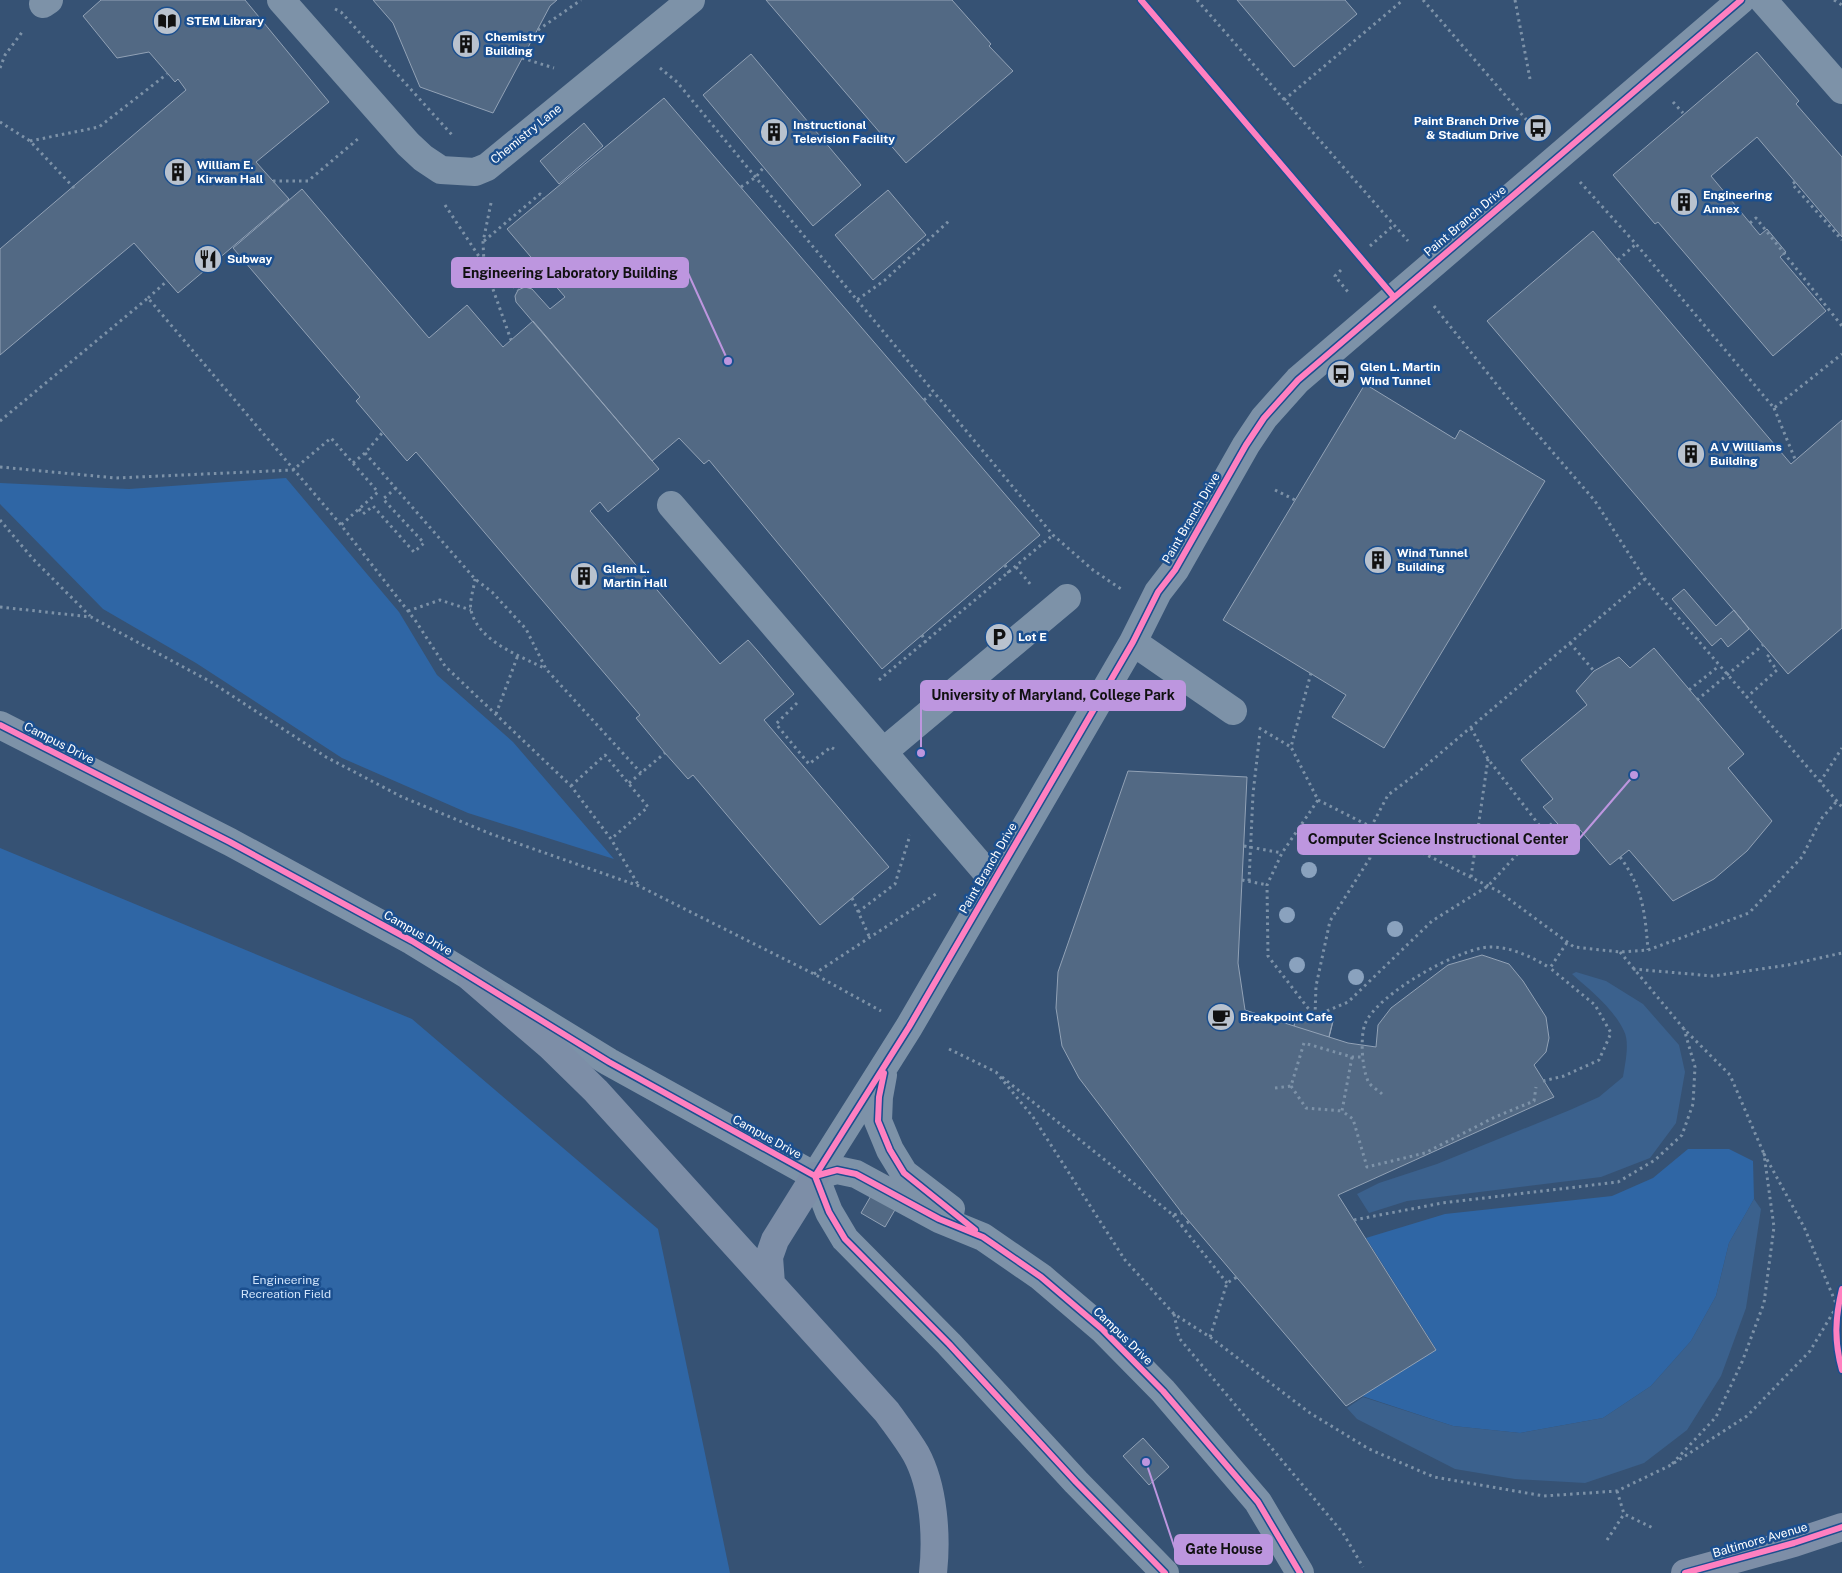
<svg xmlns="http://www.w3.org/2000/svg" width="1842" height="1573" font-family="'Public Sans',sans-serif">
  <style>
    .green { fill: #2f66a5 }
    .water { fill: #3b618d }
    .building { fill: #526984; stroke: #92a2b6 }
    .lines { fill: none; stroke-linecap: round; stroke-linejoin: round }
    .path { stroke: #7d92a8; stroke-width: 3; stroke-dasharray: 2.5 4; stroke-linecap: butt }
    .minor { stroke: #7d92a8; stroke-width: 28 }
    .major { stroke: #7d8ea7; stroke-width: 28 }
    .cycleway-casing { stroke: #1b4f8f; stroke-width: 9 }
    .cycleway { stroke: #ff80c0; stroke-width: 6 }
    .tree { fill: #8aa2be }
    .labels { text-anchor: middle; stroke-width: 5; stroke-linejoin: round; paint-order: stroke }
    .poi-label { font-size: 12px; font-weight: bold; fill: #fff; stroke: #1b4f8f; text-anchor: start }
    .street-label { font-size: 12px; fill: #fff; stroke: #1b4f8f }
    .park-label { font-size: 12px; fill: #cfe3fa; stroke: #1b4f8f }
    .leader { fill: none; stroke: #bd96df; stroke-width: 2 }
    .callout-dot { fill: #bd96df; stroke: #1b4f8f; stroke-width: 2 }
    .callout { fill: #bd96df; stroke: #bd96df; stroke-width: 2 }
    .callout-label { font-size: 14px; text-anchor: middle; font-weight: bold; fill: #111 }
  </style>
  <rect width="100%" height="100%" fill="#365274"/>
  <path class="green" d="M286 478 399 612 437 675 513 742 614 859 468 813 342 758 196 663 103 609 0 504V483L129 489Z
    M0 848 412 1019 658 1229 730 1573H0Z
    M1688 1149H1729L1753 1161 1754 1199 1729 1243 1716 1296 1691 1341 1651 1386 1603 1418 1520 1433 1453 1426 1362 1396 1436 1349 1366 1238 1445 1214 1612 1196 1653 1178Z"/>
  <path class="water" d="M1576 972 1606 981 1643 1004 1679 1045 1685 1072 1676 1123 1650 1158 1601 1177 1407 1201 1369 1213 1357 1194 1379 1183 1437 1164 1570 1110 1599 1097 1623 1077C1625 1064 1630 1043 1624 1031 1613 1008 1590 990 1572 974Z
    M1754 1199 1761 1209 1746 1308 1721 1376 1687 1430 1644 1463 1585 1483 1515 1479 1455 1469 1357 1419 1347 1408 1363 1397 1453 1426 1520 1433 1603 1418 1651 1386 1691 1341 1716 1296 1729 1243Z"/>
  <path class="building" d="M101 0H245L329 102 256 162 289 199 178 293 134 243 0 355V249L186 90 178 79 175 82 149 52 117 58 83 16Z
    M373 0H557L550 6 493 113 420 87 393 23Z
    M766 0H952L991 44 989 46 1013 71 906 163Z
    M1237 0H1345L1357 14 1294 67Z
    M1757 52 1799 101 1796 104 1842 157V237L1757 137 1711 176 1760 235 1767 229 1786 252 1780 257 1826 311 1773 356 1658 222 1655 224 1613 175Z
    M751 54 861 185 813 226 703 95Z
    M664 98 1040 535 882 669 709 460 704 464 679 438 652 461 516 302 515 296 518 290 525 287 532 289 550 309 565 297 507 229Z
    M584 123 603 146 559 184 540 161Z
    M302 189 429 338 467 305 503 347 533 321 659 469 608 512 600 502 590 511 720 664 748 640 757 650 794 694 764 720 889 867 820 925 693 775 688 779 665 753 636 718 640 715 416 452 407 461 356 401 360 397 233 248Z
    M888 190 926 235 873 280 835 235Z
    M1593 231 1791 464 1842 420V628L1788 674 1487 321Z
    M1365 384 1455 439 1460 430 1545 481 1384 748 1332 717 1346 695 1223 620Z
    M1684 589 1716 626 1734 610 1749 629 1728 647 1721 638 1712 646 1672 599Z
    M1654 648 1744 754 1728 768 1772 821 1747 851 1714 879 1673 901 1629 850 1610 865 1575 824 1565 832 1543 807 1553 799 1521 760 1587 705 1576 691 1594 671 1619 657 1630 668Z
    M1128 771 1247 777 1238 963 1245 1010 1294 1026 1297 1013 1333 1021 1329 1037 1348 1043 1376 1047 1378 1025 1391 1008 1448 965 1482 955 1509 964 1523 981 1546 1017 1549 1038 1546 1052 1534 1065 1554 1097 1338 1195 1436 1350 1346 1406 1182 1213 1079 1078 1062 1046 1056 1008 1058 972Z
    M1297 1013 1333 1021 1329 1037 1294 1026Z
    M872 1194 896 1208 885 1227 861 1213Z
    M1143 1438 1169 1467 1149 1485 1123 1456Z"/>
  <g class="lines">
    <path class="path" d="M1197 0 1408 241
      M1423 0 1537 132
      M1515 0 1530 79
      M1834 0 1842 5
      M335 9 341 12 453 136
      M538 30 581 0
      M522 58 554 68
      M0 68 5 55 23 31
      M660 68 677 82 857 300 885 280 950 220
      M1284 100 1403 0
      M1673 102 1683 113
      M0 122 30 141 74 188
      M30 141 99 127 167 74
      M273 181H308L359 138
      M1580 182 1636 244 1774 408 1842 354
      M1795 182 1792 184 1842 240
      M741 187 756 177 763 168
      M491 203 483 242 484 264 518 290
      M445 205 484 264 511 340
      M1750 223 1756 218 1842 326
      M484 241 540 194 544 199
      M1370 246 1394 225
      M1618 260 1636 244
      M1341 270 1335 276 1348 292
      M148 298 167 281
      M857 300 1053 535 1093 570 1121 589
      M1434 306 1525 420 1595 501 1645 579 1842 807
      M924 400 934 392
      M1774 408 1795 459
      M0 421 148 298 341 525 415 620 445 666 571 786 611 839 639 886
      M365 453 475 579 492 592 526 629 546 669 641 773
      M353 463 365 453 383 432
      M0 467 116 478 293 470 331 438 378 492 341 525
      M1275 490 1295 500
      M359 509 363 514 373 506 414 552 424 543 383 499 396 488
      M0 520 33 559 90 616
      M1005 565 1009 573
      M1016 567 1031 585
      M475 579C474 588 469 602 471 610 478 642 521 656 546 669
      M0 607 91 617 211 682 326 757 402 797 491 834 639 886 814 974 881 1011
      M408 611 440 600 471 610
      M922 635 926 643
      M1570 643 1594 671
      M1311 673 1291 747 1318 800 1282 853 1267 885 1268 956 1314 1016
      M879 680 1053 535
      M1689 690 1719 666
      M1746 698 1777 670 1767 657 1770 654
      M1697 700 1763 645
      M797 703 776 724 809 764 831 747 834 749
      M496 714 518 655
      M1259 728 1291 747
      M1471 728 1488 759 1543 830
      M1820 782 1842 748
      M629 783 665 753
      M571 786 605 755 648 807 611 839
      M1318 800 1498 891 1574 947 1620 952 1648 950 1749 913 1802 857 1821 819 1837 801
      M1244 846 1282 853
      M1620 857C1643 888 1645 913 1648 950
      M1471 877 1488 759
      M1242 880 1267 885
      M1249 881 1253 794 1260 732
      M852 898 869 936
      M858 912 895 884 910 835
      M1620 952 1684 1029 1730 1075 1764 1154
      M1633 969 1713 976 1788 965 1842 953
      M814 974 936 894
      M1315 1016 1316 986 1330 921 1370 858 1371 827 1388 795 1416 774 1645 579
      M1315 1016 1348 1002 1432 921 1488 886 1521 850 1555 821
      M949 1049 996 1072 1033 1117 1125 1260 1174 1314 1210 1337 1310 1413 1369 1449 1434 1477 1544 1496 1617 1491 1671 1465 1747 1416 1810 1351 1837 1306 1804 1227 1764 1154 1774 1227 1764 1303 1742 1362 1716 1417 1671 1465
      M1352 1057 1342 1111 1353 1119 1367 1167 1425 1153 1495 1117 1534 1101 1536 1087
      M1002 1077 1173 1215 1182 1213
      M1543 1081 1564 1076 1599 1060 1611 1033 1595 1005 1550 968 1568 941
      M1291 1086 1306 1108 1342 1111
      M1275 1088 1291 1086 1304 1043 1352 1057H1363
      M1382 1094C1378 1090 1370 1086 1368 1081 1362 1068 1360 1037 1365 1024 1377 994 1459 948 1490 947 1512 947 1532 957 1550 968
      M1173 1215 1227 1283
      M1354 1220 1442 1203 1618 1182 1655 1160 1682 1135 1693 1104 1695 1067 1684 1029
      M1181 1226 1190 1221
      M1174 1314 1179 1338 1343 1533 1363 1567
      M1210 1337 1227 1283 1237 1277
      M1617 1491 1624 1514 1655 1529
      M1607 1540 1624 1514"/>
    <path class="minor" d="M281 0 408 144 423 158 441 170 475 172 487 167 691 0
      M1763 0 1842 90
      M43 4 49 0
      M671 505 993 880
      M1133 642 1233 711
      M0 725 230 842 412 941 609 1062 815 1176 829 1212 845 1239 949 1344 1076 1482 1165 1573
      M883 752 1067 598
      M883 1075 879 1097 878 1121 890 1150 904 1173 951 1209
      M815 1176 909 1027 1133 642 1158 592 1175 570 1246 445 1264 418 1298 380 1741 0
      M815 1176 837 1170 856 1174 939 1219 983 1237 1041 1277 1102 1329 1163 1391 1258 1502 1300 1573"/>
    <path class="major" d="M471 978 551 1047 596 1091 887 1412C897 1426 908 1440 916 1454 934 1487 937 1537 933 1573
      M771 1284 769 1257 775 1240 815 1176
      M1685 1573 1794 1543 1842 1527"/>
    <defs>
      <path id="cycleway" d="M1141 0 1394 297
        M0 725 230 842 412 941 609 1062 815 1176 829 1212 845 1239 949 1344 1076 1482 1165 1573
        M884 1073 879 1097 878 1121 890 1150 904 1173 975 1230
        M815 1176 909 1027 1133 642 1158 592 1175 570 1246 445 1264 418 1298 380 1741 0
        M815 1176 837 1170 856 1174 939 1219 983 1237 1041 1277 1102 1329 1163 1391 1258 1502 1300 1573
        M1842 1289C1835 1318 1834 1341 1842 1370
        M1685 1573 1794 1543 1842 1527"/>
    </defs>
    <use href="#cycleway" class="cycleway-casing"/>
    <use href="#cycleway" class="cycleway"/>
  </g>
  <g class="tree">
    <circle cx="1309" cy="870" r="8"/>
    <circle cx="1287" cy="915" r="8"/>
    <circle cx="1395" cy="929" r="8"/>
    <circle cx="1297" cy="965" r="8"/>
    <circle cx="1356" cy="977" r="8"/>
  </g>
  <defs>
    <symbol id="library-disc" viewBox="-11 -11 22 22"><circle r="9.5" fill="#b9c2ce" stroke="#1b4f8f"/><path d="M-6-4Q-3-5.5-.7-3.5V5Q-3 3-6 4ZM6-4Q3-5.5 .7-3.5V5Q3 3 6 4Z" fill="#111"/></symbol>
    <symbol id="building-disc" viewBox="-11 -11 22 22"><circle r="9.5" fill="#b9c2ce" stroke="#1b4f8f"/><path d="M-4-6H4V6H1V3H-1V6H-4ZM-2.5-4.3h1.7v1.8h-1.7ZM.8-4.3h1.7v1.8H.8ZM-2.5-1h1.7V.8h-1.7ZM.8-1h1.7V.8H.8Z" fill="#111"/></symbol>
    <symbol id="bus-disc" viewBox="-11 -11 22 22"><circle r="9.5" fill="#b9c2ce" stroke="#1b4f8f"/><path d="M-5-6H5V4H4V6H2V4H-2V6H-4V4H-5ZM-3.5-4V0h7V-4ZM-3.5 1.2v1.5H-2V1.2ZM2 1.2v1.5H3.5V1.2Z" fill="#111"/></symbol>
    <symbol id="restaurant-disc" viewBox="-11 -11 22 22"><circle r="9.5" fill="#b9c2ce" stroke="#1b4f8f"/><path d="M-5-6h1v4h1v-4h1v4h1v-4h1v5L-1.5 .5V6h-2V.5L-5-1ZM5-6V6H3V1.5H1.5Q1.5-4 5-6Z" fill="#111"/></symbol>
    <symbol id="parking-disc" viewBox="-11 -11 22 22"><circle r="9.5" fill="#b9c2ce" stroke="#1b4f8f"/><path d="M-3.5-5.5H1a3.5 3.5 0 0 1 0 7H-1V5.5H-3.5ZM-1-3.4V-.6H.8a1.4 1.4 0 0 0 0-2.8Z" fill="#111"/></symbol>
    <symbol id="cafe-disc" viewBox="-11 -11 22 22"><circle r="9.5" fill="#b9c2ce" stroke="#1b4f8f"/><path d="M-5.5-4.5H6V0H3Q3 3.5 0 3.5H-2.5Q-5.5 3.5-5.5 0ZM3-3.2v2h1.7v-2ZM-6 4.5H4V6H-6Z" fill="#111"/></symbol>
  </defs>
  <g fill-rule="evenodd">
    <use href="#library-disc" x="151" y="5" width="32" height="32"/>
    <use href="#building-disc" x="450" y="28" width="32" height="32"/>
    <use href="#bus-disc" x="1522" y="112" width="32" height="32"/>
    <use href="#building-disc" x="758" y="116" width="32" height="32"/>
    <use href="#building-disc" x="162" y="156" width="32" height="32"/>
    <use href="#building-disc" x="1668" y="186" width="32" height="32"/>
    <use href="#restaurant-disc" x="192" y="243" width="32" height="32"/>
    <use href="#bus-disc" x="1325" y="358" width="32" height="32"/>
    <use href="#building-disc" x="1675" y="438" width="32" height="32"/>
    <use href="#building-disc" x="1362" y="544" width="32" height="32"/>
    <use href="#building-disc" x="568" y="560" width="32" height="32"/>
    <use href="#parking-disc" x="983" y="621" width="32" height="32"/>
    <use href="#cafe-disc" x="1205" y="1001" width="32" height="32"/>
  </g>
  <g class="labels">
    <g class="poi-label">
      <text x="186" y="25">STEM Library</text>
      <text x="485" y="41">Chemistry<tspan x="485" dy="14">Building</tspan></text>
      <text x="1519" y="125" text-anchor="end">Paint Branch Drive<tspan x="1519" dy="14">&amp; Stadium Drive</tspan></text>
      <text x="793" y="129">Instructional<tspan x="793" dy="14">Television Facility</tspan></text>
      <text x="197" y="169">William E.<tspan x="197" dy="14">Kirwan Hall</tspan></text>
      <text x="1703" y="199">Engineering<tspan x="1703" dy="14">Annex</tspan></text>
      <text x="227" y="263">Subway</text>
      <text x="1360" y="371">Glen L. Martin<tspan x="1360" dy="14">Wind Tunnel</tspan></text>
      <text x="1710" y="451">A V Williams<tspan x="1710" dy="14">Building</tspan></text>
      <text x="1397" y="557">Wind Tunnel<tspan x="1397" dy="14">Building</tspan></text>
      <text x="603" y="573">Glenn L.<tspan x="603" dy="14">Martin Hall</tspan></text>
      <text x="1018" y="641">Lot E</text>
      <text x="1240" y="1021">Breakpoint Cafe</text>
    </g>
    <g class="street-label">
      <text transform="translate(526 134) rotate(-39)" y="4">Chemistry Lane</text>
      <text transform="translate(1465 221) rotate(-40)" y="4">Paint Branch Drive</text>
      <text transform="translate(1191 518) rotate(-60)" y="4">Paint Branch Drive</text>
      <text transform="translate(59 743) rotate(27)" y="4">Campus Drive</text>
      <text transform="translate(988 868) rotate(-60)" y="4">Paint Branch Drive</text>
      <text transform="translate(418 933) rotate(30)" y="4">Campus Drive</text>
      <text transform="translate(767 1137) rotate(29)" y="4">Campus Drive</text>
      <text transform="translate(1123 1336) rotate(44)" y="4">Campus Drive</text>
      <text transform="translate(1760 1540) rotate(-16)" y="4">Baltimore Avenue</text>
    </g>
    <g class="park-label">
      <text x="286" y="1284">Engineering<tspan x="286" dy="14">Recreation Field</tspan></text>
    </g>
  </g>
  <path class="leader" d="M728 361L688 273M921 753L921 696M1634 775L1579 839M1146 1462L1175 1549"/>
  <g class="callout-dot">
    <circle cx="728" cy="361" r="5"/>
    <circle cx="921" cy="753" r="5"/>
    <circle cx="1634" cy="775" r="5"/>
    <circle cx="1146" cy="1462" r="5"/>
  </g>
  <g class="callout">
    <rect x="452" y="258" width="236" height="29" rx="5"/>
    <rect x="921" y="681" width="264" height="29" rx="5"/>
    <rect x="1298" y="825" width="281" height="29" rx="5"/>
    <rect x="1175" y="1535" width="97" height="29" rx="5"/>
  </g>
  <g class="callout-label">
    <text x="570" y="278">Engineering Laboratory Building</text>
    <text x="1053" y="700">University of Maryland, College Park</text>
    <text x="1438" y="844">Computer Science Instructional Center</text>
    <text x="1224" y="1554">Gate House</text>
  </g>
</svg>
